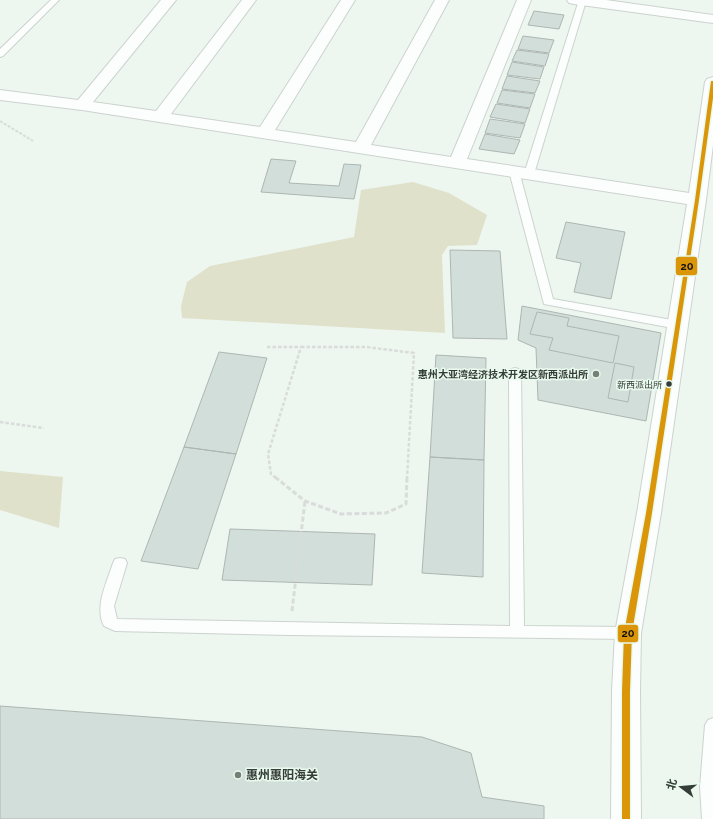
<svg xmlns="http://www.w3.org/2000/svg" width="713" height="819" font-family="Raleway,'Noto Sans SC',sans-serif">
  <style>
    .green { fill: #e0e1cb }
    .building { fill: #d1deda; stroke: #aeb6b2 }
    .lines { fill: none; stroke-linecap: round; stroke-linejoin: round }
    .service-casing { stroke: #ccd3ce; stroke-width: 2 }
    .minor-casing { stroke: #ccd3ce; stroke-width: 2 }
    .path-far2 { stroke: #d9dcda; stroke-width: 2; stroke-dasharray: 3 1.5; stroke-linecap: butt }
    .path-far1 { stroke: #d9dcda; stroke-width: 2.5; stroke-dasharray: 3.5 2; stroke-linecap: butt }
    .path { stroke: #d9dcda; stroke-width: 3; stroke-dasharray: 5 2.5; stroke-linecap: butt }
    .service { fill: #fcfefd; fill-rule: evenodd }
    .minor { fill: #fcfefd; fill-rule: evenodd }
    .bus-1-casing { stroke: #e9faee; stroke-width: 3 }
    .bus-1 { fill: #da9608; fill-rule: evenodd }
    .poi-dot { fill: #767e78; stroke: #e9faee; stroke-width: 1.5 }
    .bus-dot { fill: #363d38; stroke: #e9faee; stroke-width: 1.5 }
    .labels { text-anchor: middle; stroke-width: 3; stroke-linejoin: round; paint-order: stroke }
    .bus-label { font-size: 9px; fill: #363d38; stroke: #e9faee; text-anchor: end }
    .poi-label { font-size: 10px; font-weight: bold; fill: #363d38; stroke: #e9faee; text-anchor: end }
    .near-poi-label { font-size: 12px; font-weight: bold; fill: #363d38; stroke: #e9faee; text-anchor: start }
    .line-badge { stroke: #e9faee; stroke-width: 1.5 }
    .pale-badge-label { font-size: 11px; text-anchor: middle; font-weight: bold; fill: #111 }
  </style>
  <rect width="100%" height="100%" fill="#edf6ef"/>
  <path class="green" d="M413 182 449 193 487 215 477 245 448 246 442 255 445 333 182 318 181 306 187 282 210 266 354 237 361 190Z
    M0 471 63 477 59 528 0 510Z"/>
  <path class="building" d="M534 11 564 15 559 29 528 25Z
    M523 36 554 40 549 53 518 49Z
    M517 50 549 54 545 66 512 61Z
    M512 62 544 67 540 79 507 75Z
    M507 76 540 81 535 93 502 89Z
    M502 90 535 94 530 108 497 103Z
    M496 104 530 109 525 123 490 117Z
    M490 119 525 124 520 138 485 133Z
    M485 134 520 140 514 154 479 149Z
    M271 159 296 161 289 183 339 186 344 164 361 165 354 199 261 192Z
    M566 222 625 232 611 299 574 292 581 263 556 258Z
    M450 250 500 251 507 339 453 338Z
    M522 306 661 333 646 421 538 400 536 348 518 340Z
    M537 312 569 318 567 326 619 336 613 363 549 350 553 338 530 334Z
    M219 352 267 358 236 454 184 447Z
    M436 355 486 358 484 460 430 457Z
    M615 363 634 367 628 402 608 398Z
    M184 447 236 454 198 569 141 561Z
    M430 457 484 460 483 577 422 573Z
    M230 529 375 534 372 585 222 580Z
    M0 706 422 737 471 753 482 797 544 806V819H0Z"/>
  <g class="lines">
    <defs>
      <path id="service" d="M51 0H59L3 56 0 57V49Z
        M579 0 586 1 534 174 532 176H526L524 174Z
        M514 168 519 171 553 299 678 321 682 322 684 325 682 328 678 329 544 304 509 171Z
        M515 368 519 369 521 372 524 626 628 627 633 629 635 633 633 637 628 639 289 635 115 631 104 626C94 607 107 582 113 563L115 559 120 558 125 559 127 563 114 606 117 619 510 626 509 372 511 369Z
        M713 718V819H702L700 787 705 725 708 720Z"/>
      <path id="minor" d="M161 0H176L93 102 156 111 242 0H256L171 114 260 127 341 0H355L275 130 356 142 435 0H449L371 145 451 157 517 0H531L467 159 689 193 705 82 707 79 713 77V145L706 200 661 513 641 633 640 691 641 819H611L612 691 615 633 637 513 687 204 82 110 0 100V90L78 100Z
        M567 0H606L713 15V23L574 4 569 3Z"/>
    </defs>
    <use href="#service" class="service-casing"/>
    <use href="#minor" class="minor-casing"/>
    <path class="path-far2" d="M0 121 33 141"/>
    <path class="path-far1" d="M267 347H301
      M301 347H366L414 353 407 478
      M0 422 44 428
      M276 478 271 474 268 454 301 347"/>
    <path class="path" d="M275 477 305 501 341 514 386 513 406 504 407 477
      M292 611 305 501"/>
    <use href="#service" class="service"/>
    <use href="#minor" class="minor"/>
    <defs>
      <path id="bus-1" d="M711 81H713V98L699 200 652 513 632 633 630 691V819H622V691L624 633 646 513 695 200Z"/>
    </defs>
    <use href="#bus-1" class="bus-1-casing"/>
    <use href="#bus-1" class="bus-1"/>
  </g>
  <g class="poi-dot">
    <circle cx="596" cy="374" r="4"/>
    <circle cx="238" cy="775" r="4"/>
  </g>
  <circle class="bus-dot" cx="669" cy="384" r="3.5"/>
  <g class="labels">
    <g class="bus-label">
      <text x="662" y="388">新西派出所</text>
    </g>
    <g class="poi-label">
      <text x="588" y="378">惠州大亚湾经济技术开发区新西派出所</text>
    </g>
    <g class="near-poi-label">
      <text x="246" y="779">惠州惠阳海关</text>
    </g>
  </g>
  <g class="line-badge">
    <rect x="675" y="256" width="23" height="20" rx="4" fill="#da9608"/>
    <rect x="617" y="624" width="22" height="19" rx="4" fill="#da9608"/>
  </g>
  <g class="pale-badge-label">
    <text x="687" y="270">20</text>
    <text x="628" y="637">20</text>
  </g>
  <g transform="translate(681 787) rotate(286)" stroke="#e9faee" stroke-width="3" paint-order="stroke">
  <path d="M0-3L7 15L0 10L-7 15Z" fill="#363d38"/>
  <text y="-6" font-size="11" font-weight="bold" text-anchor="middle" fill="#363d38">北</text>
  </g>
</svg>
